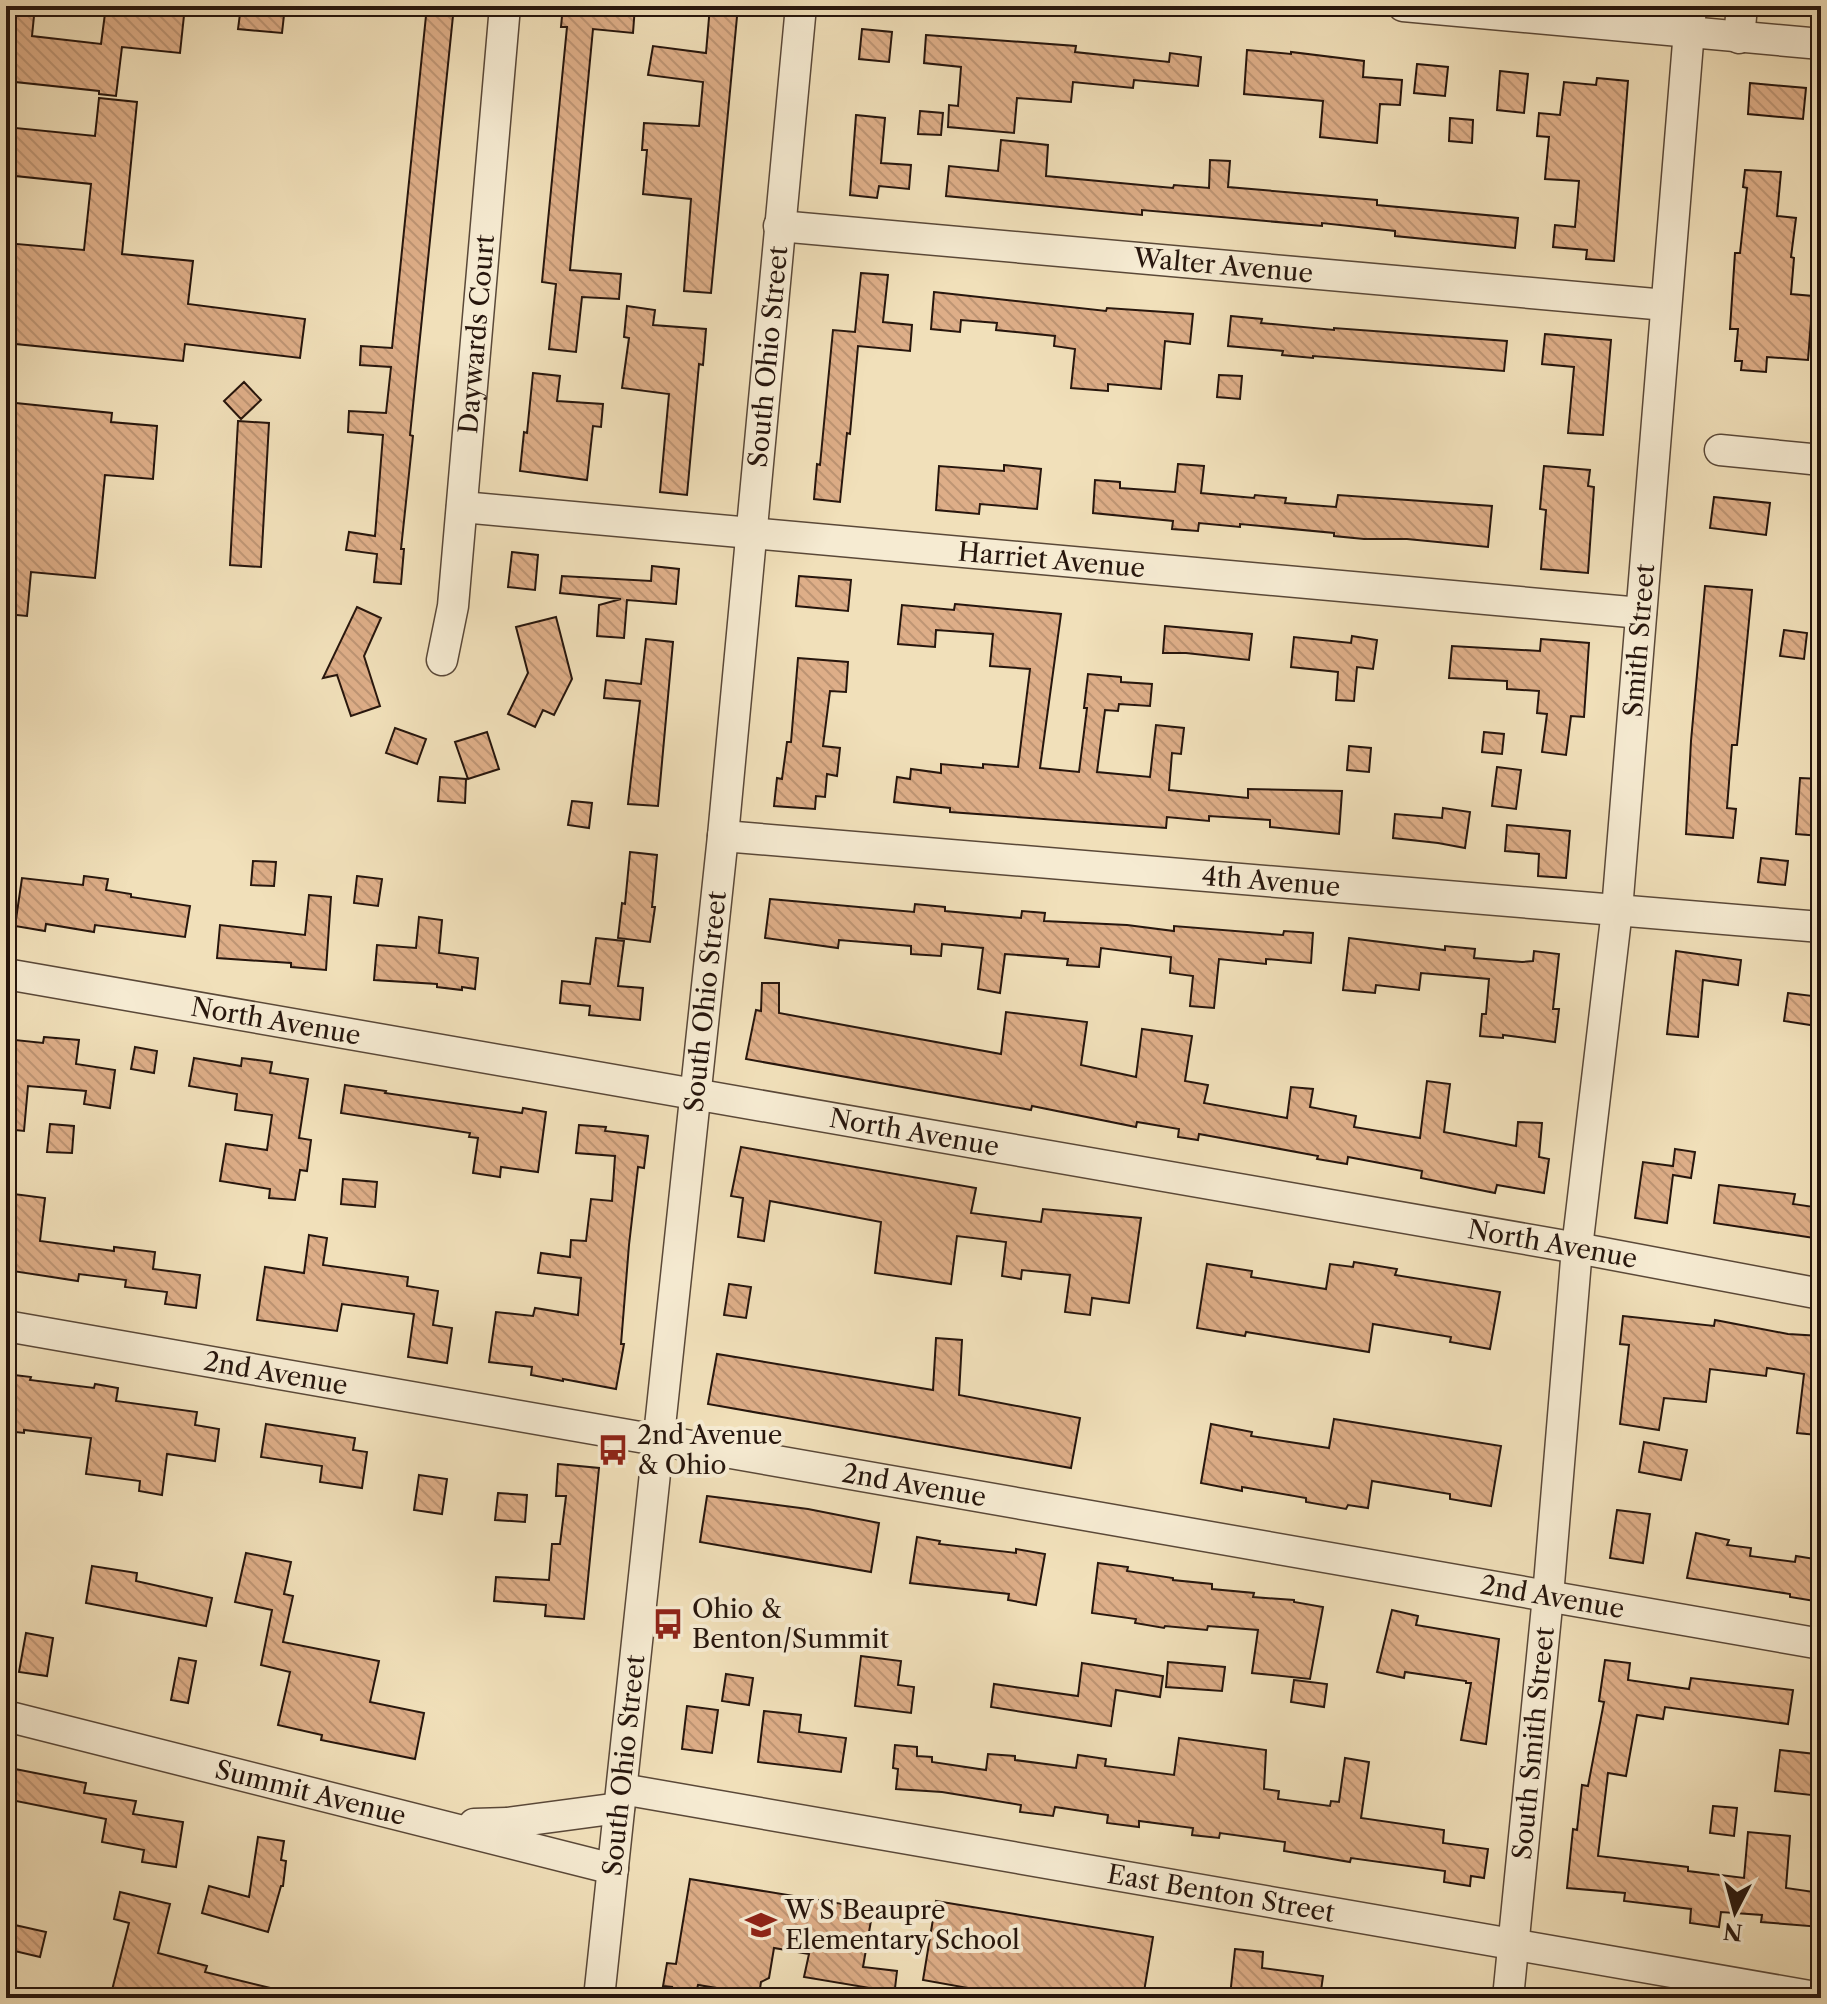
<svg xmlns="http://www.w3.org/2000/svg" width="1827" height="2004" font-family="'Libre Caslon Text',serif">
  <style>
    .building { fill: url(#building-back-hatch); stroke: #27160d; stroke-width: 2 }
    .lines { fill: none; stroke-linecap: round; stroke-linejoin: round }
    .minor-casing { stroke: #5a4838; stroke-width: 33 }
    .minor { stroke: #f6ebd2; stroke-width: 30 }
    .labels { text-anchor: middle; stroke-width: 8; stroke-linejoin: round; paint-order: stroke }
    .street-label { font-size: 26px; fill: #27160d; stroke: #f6ebd2 }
    .poi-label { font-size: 26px; fill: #27160d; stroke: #f6ebd2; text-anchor: start }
  </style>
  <defs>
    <pattern id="building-back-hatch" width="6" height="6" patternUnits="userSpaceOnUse" patternTransform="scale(2)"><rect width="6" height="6" fill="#deae88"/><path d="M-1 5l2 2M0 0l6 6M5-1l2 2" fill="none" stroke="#be9574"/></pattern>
  </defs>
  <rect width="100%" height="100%" fill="#f1e0ba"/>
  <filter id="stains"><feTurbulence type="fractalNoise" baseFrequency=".0025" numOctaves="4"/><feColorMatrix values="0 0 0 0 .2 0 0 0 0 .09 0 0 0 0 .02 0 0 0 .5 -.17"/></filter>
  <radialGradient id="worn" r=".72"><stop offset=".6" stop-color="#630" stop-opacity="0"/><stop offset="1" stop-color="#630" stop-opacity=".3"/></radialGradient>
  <path class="building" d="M6 6H35L32 36 101 44 106 6H185L180 53 122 47 116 96 99 94V91L6 81Z
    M241 6H285L282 33 238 29Z
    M427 6H454L410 435 413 436 401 549H404L401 584 374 582 377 554 346 550 349 532 375 536 383 435 348 432 349 411 386 413 391 367 360 365 361 346 392 348Z
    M563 6H635L633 33 593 29 570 270 621 274 619 299 582 297 576 352 549 349 556 284 542 282 567 27H561Z
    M710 6H738L711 293 684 291 691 199 643 194 647 150H642L644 123 699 126 703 82 648 75 653 46 706 53Z
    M862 29 892 32 889 62 859 59Z
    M926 35 1076 46 1075 52 1169 62 1170 53 1201 57 1198 86 1134 80 1133 88 1073 82 1071 102 1017 98 1014 133 948 127 949 105 958 106 961 67 924 63Z
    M1247 50 1291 54V52L1364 61 1363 77 1402 80 1400 105 1380 104 1377 143 1320 137 1323 101 1244 94Z
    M1417 64 1448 67 1445 96 1414 93Z
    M1500 71 1528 74 1524 113 1497 110Z
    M1597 78 1628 81 1614 261 1586 259 1587 250 1553 247 1555 225 1575 227 1579 181 1545 179 1549 137 1537 136 1539 113 1560 115 1564 82 1596 85Z
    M1750 83 1806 88 1803 119 1748 114Z
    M99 98 137 102 122 254 193 261 188 304 305 319 300 358 185 344 183 361 6 343V243L84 250 91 184 6 175V127L95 136Z
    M920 111 943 113 941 135 918 134Z
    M856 115 885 118 881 163 911 165 909 189 879 186 877 198 850 195Z
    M1450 118 1473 120 1472 143 1449 141Z
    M1001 140 1048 145 1046 176 1173 188 1174 185 1209 188 1210 160 1230 161 1228 187 1377 200V205L1518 218 1515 248 1395 236V231L1322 223V226L1142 210V215L946 196 949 166 998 171Z
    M1745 170 1781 172 1777 216 1796 218 1791 257 1794 258 1791 294 1813 296 1808 360 1767 357 1766 372 1741 370 1742 361H1735L1738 329H1730L1735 253H1740L1747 188 1743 187Z
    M861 273 888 275 883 322 912 325 910 351 858 346 850 434 847 433 840 502 814 499 817 464 820 465 833 330 855 332Z
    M934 292 1106 311 1107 308 1193 314 1190 344 1165 341 1161 389 1108 384V391L1071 388 1075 349 1054 346 1055 336 996 330 997 323 961 320 960 332 931 329Z
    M627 306 655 310 653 325 706 329 703 365 699 364 687 495 660 492 669 394 622 388 629 338 624 337Z
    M1231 316 1262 319 1261 323 1334 330V328L1507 341 1504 371 1313 356V358L1282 355 1283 351 1228 346Z
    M1545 334 1611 340 1603 435 1568 433 1574 367 1542 364Z
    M533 373 560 376 557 401 603 404 601 427 593 426 587 480 520 471 524 432 527 433Z
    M1219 375 1242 376 1240 399 1217 397Z
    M244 382 261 400 241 419 224 401Z
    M6 402 112 413 111 422 157 426 153 479 105 475 95 578 31 572 27 616 6 614Z
    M238 421 269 423 261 567 230 565Z
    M1178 464 1204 466 1201 493 1254 498 1255 495 1286 498 1285 503 1336 507 1338 495 1492 506 1488 547 1407 539H1364L1334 536V533L1240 524V527L1199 523 1198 531 1172 529 1173 521 1093 513 1095 480 1120 482V488L1175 492Z
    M1004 465 1041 469 1037 509 980 504 979 514 936 510 939 466 1004 471Z
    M1544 466 1590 470 1588 486 1594 487 1588 573 1541 569 1546 510 1540 509Z
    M1714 497 1770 503 1766 535 1710 528Z
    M512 552 538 555 535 590 508 587Z
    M652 566 679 569 676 604 627 600 624 638 597 636 599 605 621 599 560 593 562 576 651 581Z
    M799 576 851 580 848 611 796 606Z
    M1705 586 1752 590 1737 745H1732L1727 808 1736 809 1733 838 1686 834 1691 741Z
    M955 604 1061 614 1040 768 1079 772 1087 708H1084L1088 674 1121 677V682L1152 684 1150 706 1119 704 1118 711 1105 710 1097 772 1150 777 1156 725 1184 728 1181 754 1172 753 1169 790 1248 798V789L1342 791 1339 834 1270 827V820L1209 816V821L1167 817 1166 828 950 812V808L894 802 897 777 910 779 911 769 941 773V764L983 768V764L1018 767 1030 669 990 666 993 634 936 630 935 647 898 644 902 605 954 610Z
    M357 607 381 618 364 656 380 706 351 716 337 675 323 678Z
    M556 617 572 679 554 715 543 710 535 727 508 714 528 673 516 627Z
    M1165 626 1252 634 1249 660 1186 653H1163Z
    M1784 630 1807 633 1804 659 1780 656Z
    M1352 636 1377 640 1373 669 1357 667 1354 701 1336 700 1338 672 1291 667 1294 637 1351 643Z
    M646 639 673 642 658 806 628 804 640 701 604 698 606 680 641 684Z
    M1541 639 1589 643 1584 717 1571 716 1566 755 1542 752 1547 714 1537 713 1539 691 1507 689V681L1449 678 1452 646 1540 651Z
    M798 658 848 662 846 692 830 691 823 746 840 748 837 776 827 774 825 797 816 796 815 809 774 806 777 778 782 779 787 742H791Z
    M395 728 426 739 417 764 386 753Z
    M487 732 499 769 468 779 455 742Z
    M1484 732 1504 734 1502 754 1482 752Z
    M1349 746 1371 748 1369 772 1347 770Z
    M1497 767 1521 770 1516 809 1492 806Z
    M440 777 466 779 465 803 438 801Z
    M1800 778 1821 779V836L1796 834Z
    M572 801 592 803 589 828 568 825Z
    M1443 808 1470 812 1465 848 1438 843 1393 838 1395 814 1442 818Z
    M1507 825 1570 831 1566 878 1538 876 1539 854 1505 851Z
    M630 852 657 855 652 907H655L650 942 618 938 622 903 625 904Z
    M1761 858 1788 861 1785 885 1758 882Z
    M253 861 276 862 274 886 251 885Z
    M84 876 108 879 106 890 131 894V897L190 906 185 937 95 925 94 932 46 924 45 931 15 926 22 878 83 885Z
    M357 876 382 879 378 906 354 903Z
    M309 895 331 897 326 970 291 967V963L217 958 220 925 305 935Z
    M770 899 914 912 915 904 945 907V911L1021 918 1022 911 1045 913 1044 921 1127 925 1174 931V926L1283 935 1284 931 1313 933 1311 963 1266 959V964L1219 959 1214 1008 1190 1006 1193 976 1170 973 1171 957 1101 948 1099 967 1067 965 1068 959 1005 954 1000 993 978 989 983 948 942 944 941 956 911 954V946L839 940 838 948 765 938Z
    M419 917 442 920 439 953 478 958 475 989 462 987V990L437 987V984L374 980 377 945 416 948Z
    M596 938 624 941 618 986 643 988 640 1020 589 1015 590 1006 560 1003 562 981 590 984Z
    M1349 938 1445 950V946L1475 949 1474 958 1522 962 1533 961 1534 951 1559 954 1553 1009H1559L1555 1042 1503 1035V1038L1480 1036 1482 1014H1486L1489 979 1421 973 1419 990 1376 985 1375 993 1343 990Z
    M1676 951 1741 960 1738 985 1703 980 1698 1037 1667 1034Z
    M762 983H779V1013L1001 1054 1006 1012 1087 1022 1081 1065 1136 1077 1142 1029 1192 1036 1185 1081 1208 1085 1204 1103 1287 1118 1291 1087 1313 1089 1310 1107 1356 1116 1354 1127 1420 1138 1427 1081 1450 1084 1444 1132 1516 1146 1518 1122 1542 1123 1539 1157 1549 1159 1544 1193 1497 1185 1495 1193 1421 1178 1422 1171 1348 1157 1347 1164 1317 1159 1318 1156 1199 1134 1198 1140 1178 1137 1179 1129 1137 1122 1136 1127 1032 1106 1031 1110 746 1059 756 1010 761 1011Z
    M1788 993 1821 997 1817 1026 1784 1021Z
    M44 1037 79 1040 76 1064 115 1070 110 1108 84 1104 86 1091 28 1086 24 1131 6 1129V1039L43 1043Z
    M135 1047 157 1051 154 1073 131 1069Z
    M194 1058 241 1066 242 1058 272 1062 270 1073 308 1079 299 1138 311 1140 307 1171 300 1170 295 1200 269 1198 270 1189 220 1181 226 1144 267 1150 272 1115 235 1110 237 1094 189 1086Z
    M345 1085 386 1091 385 1093 522 1113 523 1108 546 1112 538 1172 501 1167 500 1177 473 1173 478 1138 469 1137 470 1133 341 1113Z
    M50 1124 74 1126 72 1153 47 1152Z
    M579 1125 606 1127 605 1131 648 1136 644 1168 638 1167 629 1245 621 1344H624L616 1389 563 1379V1381L531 1375 532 1367 489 1362 496 1312 533 1316 535 1308 578 1315 581 1278 538 1273 541 1253 570 1257 571 1240 586 1241 591 1199 612 1201 615 1156 576 1153Z
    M741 1147 976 1188 971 1213 1041 1222 1043 1209 1141 1218 1129 1303 1092 1298 1090 1315 1065 1312 1070 1275 1022 1270 1021 1279 1002 1276 1006 1242 957 1236 951 1284 875 1273 881 1222 770 1201 764 1241 738 1237 743 1198 731 1196Z
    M1675 1149 1695 1152 1691 1178 1673 1175 1667 1223 1635 1218 1643 1162 1673 1166Z
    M343 1179 377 1182 375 1207 341 1204Z
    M1719 1185 1795 1194 1793 1204 1821 1208V1239L1714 1223Z
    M6 1193 45 1198 40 1241 114 1251V1247L155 1252 153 1269 200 1275 196 1308 165 1304 167 1292 125 1287 126 1280 79 1274 78 1281 6 1270Z
    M309 1235 327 1238 323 1265 408 1277 407 1286 438 1291 433 1325 452 1328 447 1363 408 1357 414 1314 342 1304 337 1331 257 1320 265 1267 304 1273Z
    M1354 1262 1397 1269 1395 1275 1500 1292 1490 1349 1450 1342 1451 1337 1373 1324 1369 1352 1246 1332 1245 1336 1197 1328 1207 1264 1252 1271 1251 1277 1326 1289 1330 1264 1353 1267Z
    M729 1284 751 1287 746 1318 724 1315Z
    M1623 1316 1714 1326 1715 1320 1788 1334 1821 1336V1404L1817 1435 1797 1433 1804 1374 1767 1368 1766 1376 1710 1369 1706 1402 1664 1398 1659 1430 1620 1424 1629 1345 1620 1344Z
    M936 1338 962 1340 959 1395 1080 1418 1071 1468 708 1404 717 1354 933 1390Z
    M6 1374 31 1377 30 1380 94 1388 95 1384 118 1388 116 1401 197 1412 195 1425 219 1429 215 1461 167 1454 162 1495 139 1491 140 1481 86 1474 91 1438 24 1430V1433L6 1431Z
    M1334 1419 1501 1446 1491 1506 1450 1499V1494L1372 1481 1368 1508 1348 1505 1346 1509 1306 1502V1498L1242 1487V1491L1201 1483 1211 1424 1252 1432 1251 1436 1329 1448Z
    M266 1424 355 1438 353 1450 367 1452 362 1488 320 1482 322 1466 261 1457Z
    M1644 1442 1687 1450 1681 1480 1639 1472Z
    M558 1464 599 1468 584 1619 545 1616 546 1605 494 1601 496 1577 549 1580 552 1544H560L566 1496H556Z
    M419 1475 447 1479 442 1514 414 1510Z
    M498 1493 527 1495 525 1522 495 1520Z
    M707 1496 808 1509 879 1523 871 1572 700 1542Z
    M1617 1510 1650 1514 1643 1563 1610 1558Z
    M1696 1533 1729 1540 1727 1545 1751 1548 1750 1556 1795 1562 1796 1556 1821 1560V1602L1790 1597V1594L1687 1578Z
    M917 1537 940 1541 939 1544 1016 1553V1549L1045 1554 1036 1605 1008 1600 1009 1594 910 1583Z
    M246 1553 291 1562 284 1594 293 1596 283 1642 379 1661 370 1702 424 1713 415 1759 321 1740 322 1735 278 1725 290 1672 261 1665 272 1610 235 1602Z
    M1098 1563 1128 1567 1127 1571 1173 1578V1580L1212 1584V1589L1254 1593 1253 1597 1294 1600V1602L1323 1607 1310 1679 1252 1673 1258 1630 1208 1626 1207 1630 1165 1626 1164 1628 1135 1623 1136 1619 1092 1613Z
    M92 1566 137 1573 136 1581 212 1598 206 1626 86 1603Z
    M1392 1610 1418 1616 1416 1625 1499 1639 1486 1744 1461 1740 1471 1683H1466V1681L1405 1672 1404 1678 1377 1672Z
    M26 1633 53 1638 47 1676 19 1672Z
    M861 1656 901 1661 898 1685 914 1687 911 1713 855 1706Z
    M179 1658 196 1661 188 1703 171 1700Z
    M1605 1660 1630 1663 1628 1680 1689 1689 1691 1678 1793 1690 1788 1724 1665 1707 1663 1719 1637 1715 1626 1776 1608 1773 1598 1856 1688 1867V1871L1744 1878 1748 1832 1790 1836 1786 1888 1821 1893V1927L1761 1922 1762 1915 1721 1912 1719 1927 1690 1923 1691 1909 1624 1901 1625 1893 1567 1888 1573 1829 1577 1830 1582 1785 1588 1786 1604 1702 1599 1701Z
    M1168 1662 1225 1667 1222 1691 1166 1687Z
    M1082 1663 1163 1676 1160 1697 1116 1690 1111 1726 991 1707 994 1684 1078 1696Z
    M726 1674 753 1678 749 1705 722 1701Z
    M1294 1680 1327 1684 1324 1707 1291 1702Z
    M687 1706 718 1710 712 1753 682 1749Z
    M764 1711 801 1715 799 1732 846 1738 841 1772 758 1762Z
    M1179 1738 1266 1750 1264 1789 1279 1791 1278 1799 1330 1806 1331 1801 1339 1802 1345 1758 1369 1762 1361 1818 1444 1830 1443 1843 1488 1849 1484 1878 1471 1876 1470 1886 1444 1882 1445 1871 1351 1858 1350 1862 1284 1851 1285 1842 1220 1833 1219 1838 1192 1835 1193 1828 1139 1821V1827L1107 1823 1108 1815 1055 1807 1053 1816 1020 1812 1021 1805 942 1792 896 1789 898 1769 893 1768 895 1745 917 1747V1756L932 1757V1762L986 1770 988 1754 1015 1756V1760L1076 1768 1078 1755 1106 1759 1105 1766 1174 1775Z
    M1780 1750 1815 1754 1811 1795 1775 1791Z
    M10 1768 86 1783 84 1793 136 1801 133 1814 183 1822 176 1867 142 1862 144 1850 102 1842 106 1819 6 1799Z
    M1713 1806 1737 1808 1734 1836 1710 1833Z
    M258 1837 284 1841 281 1860 286 1861 283 1886H281L268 1932 202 1913 209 1886 249 1897Z
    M690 1879 873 1909 863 1967 897 1971 894 1997 875 1995 876 1989 804 1977 809 1954 774 1948 769 1978 761 1982 759 1995 698 1985 695 1998H670L672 1987 663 1986 667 1963 676 1964Z
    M120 1892 170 1904 158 1953 207 1966 205 1972 283 1991 282 1998H110L129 1923 114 1919Z
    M936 1901 1153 1937 1143 1998H1024L923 1980Z
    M6 1923 46 1932 40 1957 6 1949Z
    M1235 1949 1263 1952 1262 1968 1323 1976 1320 1998 1230 1996Z"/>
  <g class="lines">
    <defs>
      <g id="minor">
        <path d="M1403 6 1821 44"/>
        <path d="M1739 38 1742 6"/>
        <path id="s1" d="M779 226 1666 305"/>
        <path d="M1720 450 1821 460"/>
        <path id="s2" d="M462 507 1641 613"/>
        <path id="s3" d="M442 660 453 606 505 6"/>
        <path id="s4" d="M723 836 1821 927"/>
        <path id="s5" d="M6 974 1577 1248 1821 1294"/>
        <path id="s6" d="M6 1326 1821 1644"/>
        <path id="s7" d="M6 1716 613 1869"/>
        <path id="s8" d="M622 1789 1821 1998"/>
        <path d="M474 1824 507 1823 619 1808"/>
        <path id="s9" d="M599 1998 723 836 801 6"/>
        <path id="s10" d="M1508 1998 1548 1596 1577 1248 1617 910 1691 6"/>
      </g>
    </defs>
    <use href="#minor" class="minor-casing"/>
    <use href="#minor" class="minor"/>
  </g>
  <defs>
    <symbol id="bus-bare" viewBox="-9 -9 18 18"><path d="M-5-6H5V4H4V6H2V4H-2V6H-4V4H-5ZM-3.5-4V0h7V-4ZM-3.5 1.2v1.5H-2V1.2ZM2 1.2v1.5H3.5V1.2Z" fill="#8f2418" stroke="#f6ebd2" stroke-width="2.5" paint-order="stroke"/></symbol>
    <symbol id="school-bare" viewBox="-9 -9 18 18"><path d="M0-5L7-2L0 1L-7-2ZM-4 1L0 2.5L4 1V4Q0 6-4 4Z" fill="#8f2418" stroke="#f6ebd2" stroke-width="2.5" paint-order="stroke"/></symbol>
  </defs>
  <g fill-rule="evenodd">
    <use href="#bus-bare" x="591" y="1428" width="44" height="44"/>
    <use href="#bus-bare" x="646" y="1602" width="44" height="44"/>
    <use href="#school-bare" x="739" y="1903" width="44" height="44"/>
  </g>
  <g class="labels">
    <g class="street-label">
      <text dy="9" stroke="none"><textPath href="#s1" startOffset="446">Walter Avenue</textPath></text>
      <text dy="9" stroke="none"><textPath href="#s3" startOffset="328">Daywards Court</textPath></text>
      <text dy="9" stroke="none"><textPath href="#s9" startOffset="1650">South Ohio Street</textPath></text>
      <text dy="9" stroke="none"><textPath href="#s2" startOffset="592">Harriet Avenue</textPath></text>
      <text dy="9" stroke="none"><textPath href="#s10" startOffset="1364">Smith Street</textPath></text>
      <text dy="9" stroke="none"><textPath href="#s4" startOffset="550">4th Avenue</textPath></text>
      <text dy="9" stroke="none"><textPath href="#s9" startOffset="1002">South Ohio Street</textPath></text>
      <text dy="9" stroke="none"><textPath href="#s5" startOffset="274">North Avenue</textPath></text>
      <text dy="9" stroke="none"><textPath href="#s5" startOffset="922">North Avenue</textPath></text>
      <text dy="9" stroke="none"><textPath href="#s5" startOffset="1570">North Avenue</textPath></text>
      <text dy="9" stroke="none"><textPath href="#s6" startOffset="274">2nd Avenue</textPath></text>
      <text dy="9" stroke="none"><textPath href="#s6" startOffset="922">2nd Avenue</textPath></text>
      <text dy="9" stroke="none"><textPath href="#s6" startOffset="1570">2nd Avenue</textPath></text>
      <text dy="9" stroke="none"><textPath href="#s10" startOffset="256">South Smith Street</textPath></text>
      <text dy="9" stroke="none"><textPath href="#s9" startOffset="234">South Ohio Street</textPath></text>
      <text dy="9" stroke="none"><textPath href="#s7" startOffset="314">Summit Avenue</textPath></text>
      <text dy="9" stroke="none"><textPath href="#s8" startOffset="608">East Benton Street</textPath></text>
    </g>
    <g class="poi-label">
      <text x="637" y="1444">2nd Avenue<tspan x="637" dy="30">&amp; Ohio</tspan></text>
      <text x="692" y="1618">Ohio &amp;<tspan x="692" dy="30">Benton/Summit</tspan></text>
      <text x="785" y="1919">W S Beaupre<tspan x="785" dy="30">Elementary School</tspan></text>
    </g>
  </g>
  <rect width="1827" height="2004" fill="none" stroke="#f1e0ba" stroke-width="32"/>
  <rect x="8" y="8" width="1811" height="1988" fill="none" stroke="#27160d" stroke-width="4"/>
  <rect x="16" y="16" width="1795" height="1972" fill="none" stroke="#27160d" stroke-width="2"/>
  <g transform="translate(1735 1912) rotate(186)" stroke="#f6ebd2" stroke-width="6" paint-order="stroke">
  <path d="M0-6L14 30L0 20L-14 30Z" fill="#27160d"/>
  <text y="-12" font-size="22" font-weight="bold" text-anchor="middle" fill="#27160d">N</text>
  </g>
  <rect width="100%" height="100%" filter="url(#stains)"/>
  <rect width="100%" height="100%" fill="url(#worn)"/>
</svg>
